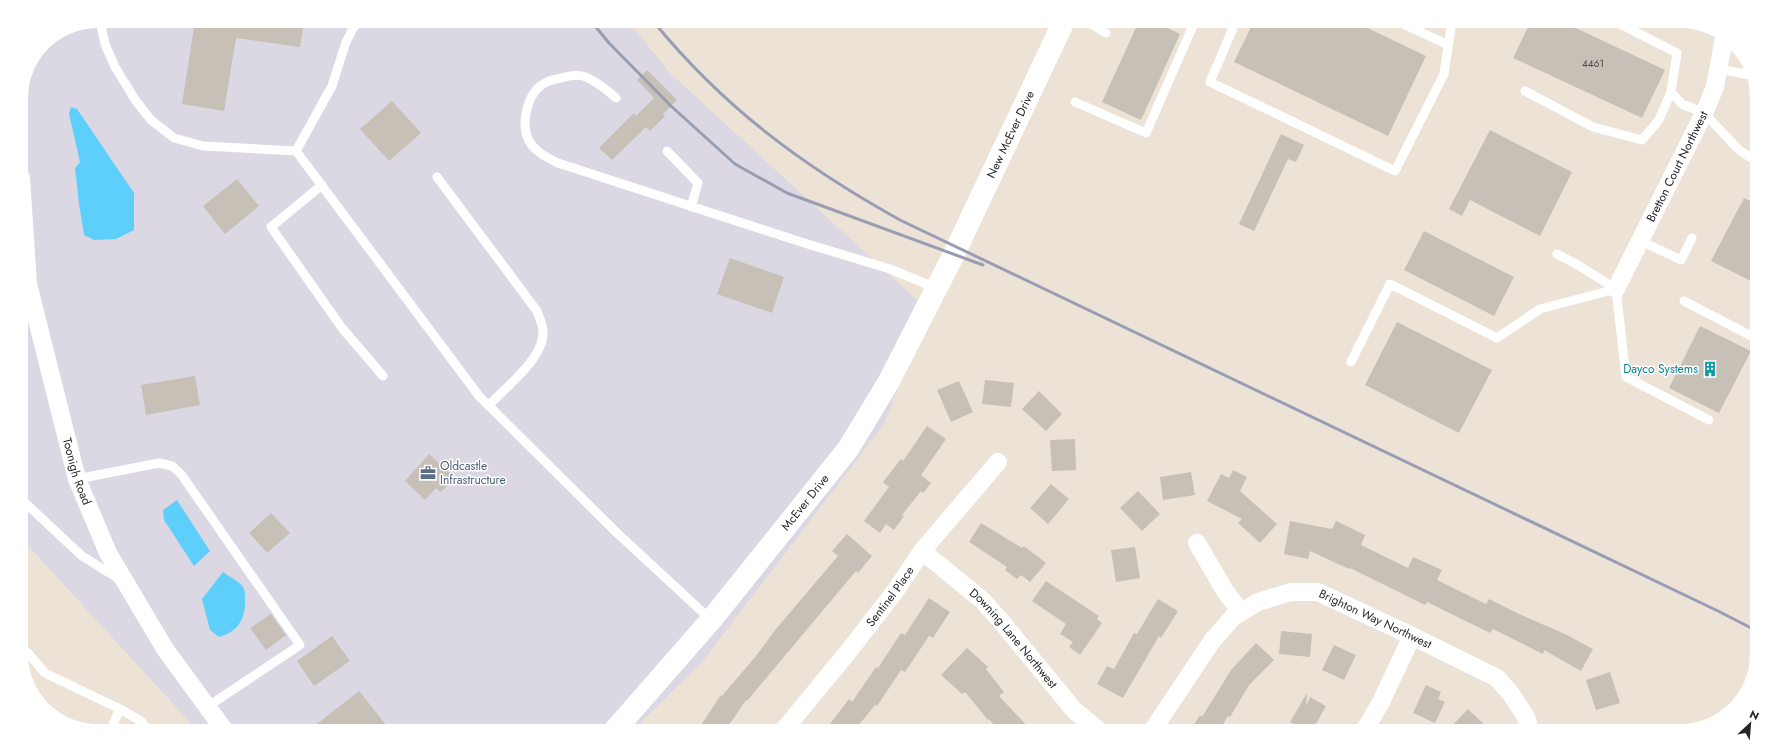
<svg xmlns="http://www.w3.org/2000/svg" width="1778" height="752" font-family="Jost,sans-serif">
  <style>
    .industrial { fill: #dbd8e3 }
    .water { fill: #5dcffa }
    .building { fill: #c6c0b7 }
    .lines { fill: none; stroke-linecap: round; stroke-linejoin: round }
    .service { stroke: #fff; stroke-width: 9 }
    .minor { stroke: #fff; stroke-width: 18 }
    .tertiary { stroke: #fff; stroke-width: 22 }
    .rail { stroke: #999db4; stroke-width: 3 }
    .labels { text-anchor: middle; stroke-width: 3; stroke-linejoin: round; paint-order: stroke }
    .number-label { font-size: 10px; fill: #4f4d4b }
    .street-label { font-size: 12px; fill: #272727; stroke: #fff }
    .culture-label { font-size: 12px; fill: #0d838f; stroke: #fff; text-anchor: end }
    .service-label { font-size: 12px; fill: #4e5e75; stroke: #fff; text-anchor: start }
  </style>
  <rect width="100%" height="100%" fill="#ece3d6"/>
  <path class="industrial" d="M98 21H628L670 73 928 310 884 424 702 662 632 731H198L21 538V93L44 43 68 27Z"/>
  <path class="water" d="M71 107 77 109 134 193V230L116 239 94 240 84 235 79 204 75 168 80 162 69 114Z
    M177 500 210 551 194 566 164 520 163 510Z
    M223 572C228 576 239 581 243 587 246 593 245 600 245 606 243 623 236 632 219 637L210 630 202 599Z"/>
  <path class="building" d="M195 21H304L300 47 236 38 224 111 182 104Z
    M1139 21H1153L1180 34 1141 120 1102 102Z
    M1254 21 1269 27 1272 21H1353L1426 56 1388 136 1234 62Z
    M1531 21H1561L1665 70 1642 118 1513 58Z
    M647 70 677 100 663 114 665 116 650 131 646 127 612 160 599 148 634 113 636 116 654 98 637 80Z
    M392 101 421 133 389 161 360 129Z
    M1490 130 1572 172 1540 236 1470 200 1462 216 1449 209Z
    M1281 134 1304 145 1296 162 1288 159 1254 231 1239 224Z
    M237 179 259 206 225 234 203 206Z
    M1744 198 1757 204V284L1711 261Z
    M1424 231 1514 277 1494 316 1404 270Z
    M730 258 784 277 772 313 717 294Z
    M1397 322 1492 370 1459 433 1365 385Z
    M1700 326 1751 351 1719 413 1669 388Z
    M195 376 200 405 146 415 141 385Z
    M985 380 1014 383 1011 407 982 404Z
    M959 381 973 412 951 422 937 390Z
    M1039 391 1062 414 1046 431 1022 409Z
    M927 426 946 439 921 475 931 483 923 493 921 491 902 515 904 516 894 530 886 524 880 533 864 521 889 487 883 482 901 459 903 461Z
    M1075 439 1076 470 1052 471 1050 440Z
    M429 454 455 478 441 492 436 488 425 500 405 481Z
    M1233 470 1247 477 1240 491 1277 524 1260 543 1238 523 1242 519 1207 501 1221 474 1229 478Z
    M1191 472 1195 495 1163 500 1160 477Z
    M1051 484 1069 499 1048 524 1030 508Z
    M1138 491 1160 514 1142 531 1120 508Z
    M271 513 290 533 267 553 249 533Z
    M1290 521 1332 529 1336 521 1365 535 1361 545 1408 568 1413 557 1442 570 1437 580 1486 604 1489 599 1519 614 1565 634 1593 649 1581 671 1544 650 1543 654 1493 629 1490 633 1427 602 1425 605 1350 568 1349 569 1310 551 1308 559 1284 554Z
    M981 523 1022 548 1024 546 1046 563 1030 582 1021 575 1017 579 1005 570 1007 567 969 542Z
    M847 534 872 556 858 573 856 571 747 701 746 700 725 731H697L721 695 722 696 756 656 776 629 838 556 832 551Z
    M1135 547 1140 578 1116 582 1111 550Z
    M1046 581 1099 616 1097 619 1102 623 1080 655 1069 647 1073 642 1060 634 1066 624 1032 601Z
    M929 598 950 612 933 638 929 636 905 672 901 670 877 706 875 705 854 731H838L830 724 849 699 852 702 876 667 878 668 901 633 905 635Z
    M1158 599 1178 611 1161 638 1159 636 1123 698 1097 684 1107 666 1114 669 1134 633 1137 634Z
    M271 614 286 635 266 650 250 628Z
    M1281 631 1312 634 1310 657 1279 654Z
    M332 636 350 661 314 686 297 661Z
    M1256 643 1274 660 1249 685 1230 717 1228 716 1219 731H1190L1200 715 1202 717 1231 670Z
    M1334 645 1356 655 1344 680 1322 670Z
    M967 648 988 667 986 669 1004 692 999 696 1032 731H1000L989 719 988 720 965 692 962 694 941 675Z
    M1610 672 1620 703 1596 710 1586 680Z
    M1426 685 1441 692 1438 699 1445 702 1435 723 1413 713Z
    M359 691 391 731H308Z
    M1307 693 1306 706 1310 697 1326 706 1312 731H1306L1290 722Z
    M1468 709 1491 731H1447Z"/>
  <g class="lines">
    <path class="service" d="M100 21 105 44 115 67 136 101 151 120 174 138 203 146 296 151
      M1086 21 1106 33
      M1236 21 1210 82 1395 171 1444 74 1452 21
      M1397 21 1448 45
      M1614 21 1677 53 1671 92 1682 104 1704 113 1740 151 1757 161
      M1719 69 1750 75
      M1525 91 1593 127 1642 140 1659 120 1671 92
      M616 98C607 90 597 82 586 77 579 74 568 76 561 78 557 79 551 80 547 82 527 91 520 123 529 141 535 152 548 158 558 163L801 242 890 269 936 288
      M1075 102 1146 133 1195 21
      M296 151 479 396 615 531 711 620
      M296 151 332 86 346 42 357 21
      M667 151 698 183 691 207
      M437 177 537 311C539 317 543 325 543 332 544 358 506 387 489 405
      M322 185 271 227 342 328 383 376
      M1641 241 1681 260 1692 238
      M1557 254 1578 265 1616 289
      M1616 289 1626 377 1709 420
      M1684 301 1757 339
      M1351 362 1390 284 1497 338 1540 309 1616 289
      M77 479 159 463 172 466 181 474 300 645 207 707
      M21 499 82 556 119 579
      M21 650 28 653 45 673 120 709 141 721 149 731
      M110 731 120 709"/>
    <g class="minor">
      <path id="s1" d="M21 178 28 284 77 479 108 553 165 649 225 731"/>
      <path id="s2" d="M1616 289 1704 113 1715 87 1724 38"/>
      <path d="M1197 543 1225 591 1241 612"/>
      <path id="s3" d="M922 551 982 600 1000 620 1074 710 1099 731"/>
      <path id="s4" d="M783 731 848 652 896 590 922 551 998 462"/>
      <path id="s5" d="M1152 731 1212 641 1233 617 1258 602 1291 592H1318L1412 636 1497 678 1511 694 1526 717 1530 731"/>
      <path d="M1364 731 1381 702 1412 636"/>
    </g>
    <path class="tertiary" id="s6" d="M614 731 711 620 848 449 888 383 954 254 1064 21"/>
    <path class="rail" d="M591 21 609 43 671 106 735 164 787 193 983 265
      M653 21C724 108 803 166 900 220L1718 611 1757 631"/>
  </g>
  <defs>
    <symbol id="building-bare" viewBox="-9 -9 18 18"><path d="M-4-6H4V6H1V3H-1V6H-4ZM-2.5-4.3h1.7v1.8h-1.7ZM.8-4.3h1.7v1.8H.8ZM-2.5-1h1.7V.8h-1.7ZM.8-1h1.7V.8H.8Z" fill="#0f9aa8" stroke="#fff" stroke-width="2.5" paint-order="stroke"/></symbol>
    <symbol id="office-bare" viewBox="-9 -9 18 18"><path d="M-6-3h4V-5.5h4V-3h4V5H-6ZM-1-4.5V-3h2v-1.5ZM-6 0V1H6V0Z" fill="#5c6f8a" stroke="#fff" stroke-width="2.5" paint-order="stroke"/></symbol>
  </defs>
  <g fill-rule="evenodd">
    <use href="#building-bare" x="1699" y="358" width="22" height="22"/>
    <use href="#office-bare" x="417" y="462" width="22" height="22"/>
  </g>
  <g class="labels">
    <g class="number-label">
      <text x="1593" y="67">4461</text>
    </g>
    <g class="street-label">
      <text dy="4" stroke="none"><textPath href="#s6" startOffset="721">New McEver Drive</textPath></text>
      <text dy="4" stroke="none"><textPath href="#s2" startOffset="137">Bretton Court Northwest</textPath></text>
      <text dy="4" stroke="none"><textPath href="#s1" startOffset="300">Toonigh Road</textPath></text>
      <text dy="4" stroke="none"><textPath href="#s6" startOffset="298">McEver Drive</textPath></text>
      <text dy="4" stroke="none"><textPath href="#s4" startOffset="172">Sentinel Place</textPath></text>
      <text dy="4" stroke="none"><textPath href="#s5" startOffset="294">Brighton Way Northwest</textPath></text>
      <text dy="4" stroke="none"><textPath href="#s3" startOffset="127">Downing Lane Northwest</textPath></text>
    </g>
    <g class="culture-label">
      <text x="1698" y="373">Dayco Systems</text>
    </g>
    <g class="service-label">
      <text x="440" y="470">Oldcastle<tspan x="440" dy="14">Infrastructure</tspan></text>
    </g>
  </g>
  <path d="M0 0H1778V752H0ZM98 28H1680A70 70 0 0 1 1750 98V654A70 70 0 0 1 1680 724H98A70 70 0 0 1 28 654V98A70 70 0 0 1 98 28Z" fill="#fff" fill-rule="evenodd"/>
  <g transform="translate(1750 724) rotate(26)" stroke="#ffffff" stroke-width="3" paint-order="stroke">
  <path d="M0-3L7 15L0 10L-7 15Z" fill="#272727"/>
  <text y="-6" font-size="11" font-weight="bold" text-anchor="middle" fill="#272727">N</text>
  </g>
</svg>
